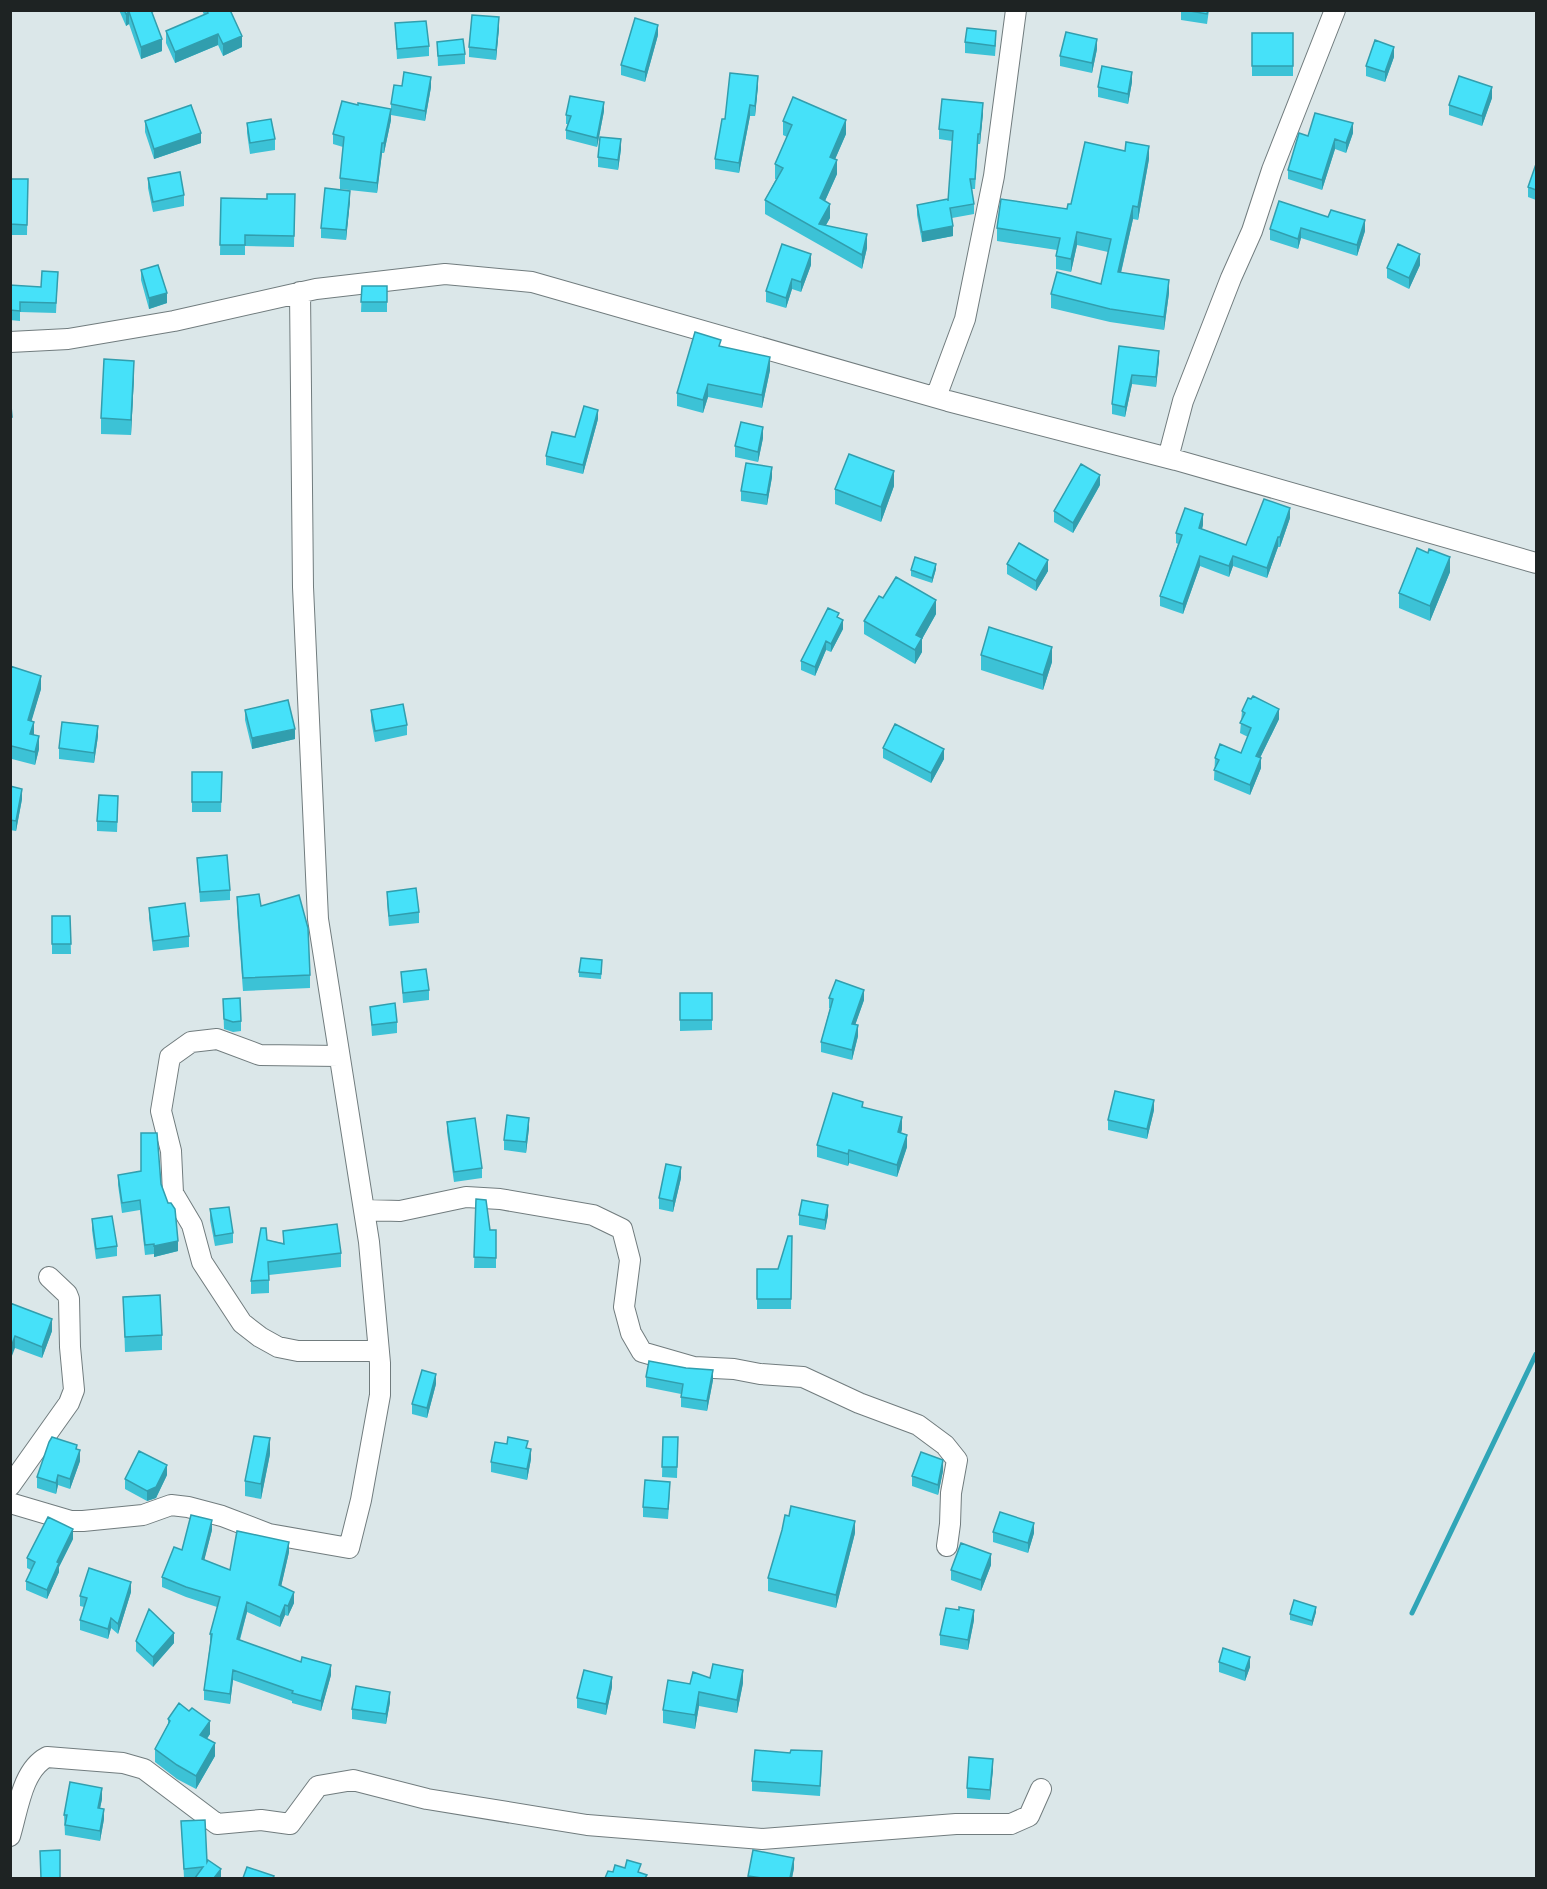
<svg xmlns="http://www.w3.org/2000/svg" width="1547" height="1889" font-family="'IBM Plex Sans',sans-serif">
  <style>
    .lines { fill: none; stroke-linecap: round; stroke-linejoin: round }
    .stream { stroke: #30a5b7; stroke-width: 5 }
    .minor-casing { stroke: #717c7e; stroke-width: 22 }
    .minor { stroke: #fff; stroke-width: 20 }
    .wall { fill: #3cc2d6 }
    .shaded-wall { fill: #319eae }
    .building { fill: #46e1f9; stroke: #319eae; stroke-width: 1.5 }
  </style>
  <rect width="100%" height="100%" fill="#dbe7e9"/>
  <g class="lines">
    <path class="stream" d="M1412 1613 1536 1354"/>
    <defs>
      <path id="minor" d="M10 342 68 339 174 321 316 289 445 274 532 282 948 401 1176 460 1536 563
        M936 397 965 319 994 176 1016 10
        M1168 458 1183 401 1231 278 1252 231 1272 170 1335 10
        M339 1056 260 1055 217 1039 191 1042 170 1057 161 1111 171 1151 173 1193 192 1225 202 1262 242 1323 260 1337 278 1347 298 1351H378
        M364 1210 400 1211 466 1197 500 1199 593 1215 622 1229 630 1260 624 1307 631 1333 642 1352 694 1367 734 1369 760 1374 803 1377 859 1403 918 1425 945 1445 957 1460 951 1493 950 1524 947 1546
        M10 1486 69 1403 74 1390 70 1347 69 1299 67 1294 49 1277
        M10 1503 71 1521H83L143 1515 171 1505 188 1507 222 1516 269 1534 349 1548 361 1500 380 1395V1363L369 1242 318 919 303 587 300 292
        M10 1836C18 1810 22 1770 47 1757L123 1763 144 1769 217 1824 261 1820 290 1824 318 1786 353 1780 427 1799 587 1825 762 1839 956 1824H1011L1029 1816 1041 1789"/>
    </defs>
    <use href="#minor" class="minor-casing"/>
    <use href="#minor" class="minor"/>
  </g>
  <path class="wall" d="M119 10H157L152 13 162 51 141 59 129 24 126 26Z
    M202 10H230L242 47 223 56 218 45 175 63 166 43V31L204 15Z
    M1181 10H1209L1207 24 1181 20Z
    M395 23 429 46V56L397 59Z
    M499 28 496 60 469 57V47Z
    M1252 33H1293V76H1252Z
    M658 35 645 82 621 75V65Z
    M437 42 465 54V64L438 66Z
    M965 42H996L995 56 965 53Z
    M1097 49 1092 73 1060 66V56Z
    M1394 57 1385 82 1366 76V66Z
    M1132 82 1128 104 1098 97V87Z
    M402 86 431 87 425 121 391 115V120L384 153H382L377 193 340 189V178L343 147 333 144V134L358 105 391 109V104Z
    M758 86 755 116H750L739 173 715 169V159L725 119Z
    M1492 98 1482 126 1449 115V105Z
    M604 111 597 147 566 139V130L568 124H566V115Z
    M983 113 980 144H978L975 189H972L974 204V214L952 218 953 236 922 242 917 215V205L948 201 952 141 939 139V129Z
    M145 121 201 143 154 159 145 132Z
    M783 121 846 134 835 159 837 174 825 201 830 218 826 225 867 248 862 269 765 214V200L776 179H775V164L787 137 783 135Z
    M247 123 275 139V150L250 154 247 133Z
    M1353 133 1346 153 1335 149 1322 190 1288 179V170L1308 136Z
    M621 149 618 170 598 167V157Z
    M1149 159 1138 220 1133 219 1121 273 1169 293 1164 330 1110 322 1051 308V294L1101 284 1108 252 1077 245 1071 272 1056 269V256L1057 250 997 241V228L1067 209Z
    M1536 164V200L1528 197V187Z
    M148 178 184 195V206L153 212 148 188Z
    M10 179H28L27 235H10Z
    M295 194 294 247 245 246V255H220L221 198 267 199Z
    M350 201 346 240 321 238V228Z
    M1279 201 1365 231 1357 256 1301 238 1298 249 1270 240V229Z
    M811 265 801 292 792 289 786 308 766 302V291Z
    M1420 265 1409 289 1387 278V268Z
    M141 270 167 303 149 309 141 280Z
    M58 272 56 313 20 312V321L10 320V285L41 287Z
    M362 286H387V312H361Z
    M1119 346 1159 360 1156 387 1132 384 1125 417 1112 414V404Z
    M721 347 770 370 762 408 708 397 703 413 677 406V393Z
    M134 376 131 435 101 434V418Z
    M10 395 12 417V427H10Z
    M598 419 583 474 546 465V456L575 437Z
    M763 438 758 462 735 457V446Z
    M772 477 767 505 741 501V491Z
    M1100 485 1073 533 1054 522V511Z
    M894 486 881 522 835 504V489Z
    M1290 518 1280 547H1278L1267 578 1233 566 1229 577 1200 566 1183 614 1160 606V596L1178 544 1176 543V533L1203 525 1202 529 1246 545Z
    M1428 553 1450 572 1430 621 1399 608V593Z
    M1007 564 1048 571 1036 591 1007 574Z
    M936 569 932 583 911 576V570Z
    M883 598 936 614 922 639V652L915 664 864 634V621Z
    M839 618 843 629 831 652 826 650 815 676 801 670V661Z
    M981 655 1052 662 1043 690 981 670Z
    M10 666 41 689 31 721 34 735 39 749 35 765 12 759 10 762Z
    M245 710 295 739 252 749 245 720Z
    M371 710 407 725V735L375 742 371 720Z
    M1242 711 1279 719 1260 758 1261 768 1250 795 1214 780 1215 758 1241 753 1248 737 1240 733Z
    M98 736 94 763 59 759V748Z
    M883 748 944 759 931 783 883 758Z
    M192 772H222L221 812H192Z
    M10 786 22 799 16 831 10 830Z
    M118 806 117 832 97 831V821Z
    M197 858 230 890V900L200 902Z
    M387 892 419 912V923L389 926 387 902Z
    M237 897 261 906 310 975V988L243 991 237 911Z
    M149 908 189 936V947L153 951 149 918Z
    M52 916H70L71 954H52Z
    M602 965 601 979 579 977V972Z
    M401 972 429 990V1000L403 1003Z
    M680 993H712V1030L680 1031Z
    M829 998 864 1000 855 1025 858 1036 852 1060 821 1052V1042L830 1008H829Z
    M223 999 241 1021V1031L233 1032 224 1029Z
    M370 1007 397 1022V1033L372 1036Z
    M863 1107 902 1129 901 1133 907 1147 897 1177 849 1163 848 1166 817 1157V1145Z
    M1154 1110 1147 1139 1108 1130V1120Z
    M447 1122 482 1168V1178L454 1182 447 1132Z
    M529 1128 526 1153 504 1150V1140Z
    M118 1175 161 1184 178 1251 154 1257V1254L145 1255 140 1210 122 1213 118 1185Z
    M681 1178 673 1212 659 1209V1198Z
    M476 1199 490 1230H496V1268H474Z
    M210 1209 233 1233V1243L215 1246 210 1220Z
    M799 1215H828L825 1230 799 1225Z
    M92 1219 117 1246V1256L96 1259 92 1230Z
    M283 1231 341 1253V1267L269 1275V1293L251 1294V1281L267 1240 283 1243Z
    M792 1236 791 1309H757V1269H778Z
    M123 1297 162 1335V1350L125 1352Z
    M10 1303 52 1331 42 1358 15 1348Z
    M646 1377 713 1380 707 1411 681 1407V1394L646 1387Z
    M436 1384 427 1418 412 1414V1404Z
    M663 1437H678L677 1478 662 1477Z
    M77 1450 80 1461 70 1489 58 1485 56 1494 37 1488V1477Z
    M270 1454 261 1499 245 1496V1481Z
    M531 1459 527 1480 491 1472V1462Z
    M943 1471 938 1495 912 1486V1476Z
    M167 1475 156 1498 147 1501 125 1489V1479Z
    M670 1492 668 1519 643 1517V1507Z
    M212 1530 204 1560 230 1570 289 1552 281 1586 294 1603 288 1616 285 1615 280 1627 247 1612 240 1640 331 1675 321 1711 292 1703V1701L233 1680 230 1704 204 1700V1690L210 1644V1634L217 1607 186 1597 162 1587V1577L182 1550Z
    M993 1532 1034 1533 1028 1553 993 1542Z
    M855 1533 836 1608 768 1591V1578Z
    M73 1539 59 1567V1572L47 1599 26 1590V1581L31 1570 27 1568V1558Z
    M991 1565 981 1591 951 1580V1570Z
    M131 1592 118 1634 111 1628 108 1639 80 1630V1620L84 1607 80 1606V1596Z
    M959 1610 974 1620 968 1650 940 1645V1635Z
    M1316 1612 1312 1626 1290 1620V1614Z
    M136 1641 174 1643 153 1667 136 1651Z
    M1219 1662 1250 1667 1245 1681 1219 1672Z
    M710 1678 743 1683 737 1713 699 1706 695 1729 663 1723V1710L690 1684Z
    M612 1687 606 1715 577 1708V1698Z
    M390 1702 386 1724 352 1719V1709Z
    M168 1719 210 1734 207 1739 215 1756 196 1789 177 1779 155 1762V1749L168 1724Z
    M790 1753 822 1762 820 1796 752 1791V1781Z
    M993 1769 990 1800 967 1798V1788Z
    M102 1799 100 1808 104 1819 100 1841 65 1835 64 1815Z
    M181 1821 207 1862 221 1878H184Z
    M794 1868 792 1878H748V1876Z"/>
  <path class="shaded-wall" d="M129 12V24L126 26V14Z
    M499 17V28L496 60V50Z
    M658 25V35L645 82V72Z
    M218 34V45L175 63V52Z
    M242 36V47L223 56V44Z
    M162 39V51L141 59V47Z
    M1097 39V49L1092 73V63Z
    M1394 47V57L1385 82V72Z
    M1132 72V82L1128 104V94Z
    M758 76V86L755 116V106Z
    M431 77V87L425 121V111Z
    M1492 87V98L1482 126V116Z
    M604 102V111L597 147V138Z
    M983 103V113L980 144V134Z
    M750 105V116L739 173V163Z
    M391 109V120L384 153V143Z
    M846 120V134L830 171V157Z
    M1353 123V133L1346 153V143Z
    M201 133V143L154 159V149Z
    M621 139V149L618 170V160Z
    M1335 139V149L1322 190V180Z
    M382 143V153L377 193V183Z
    M1149 146V159L1138 220V207Z
    M837 160V174L820 212V198Z
    M350 191V201L346 240V230Z
    M830 204V218L822 232 819 224Z
    M1133 206V219L1118 285V272Z
    M1365 220V231L1357 256V245Z
    M953 226V236L922 242V232Z
    M1301 228V238L1298 249V239Z
    M1077 232V245L1071 272V259Z
    M867 234V248L862 269V255Z
    M811 254V265L801 292V282Z
    M1420 254V265L1409 289V278Z
    M792 279V289L786 308V298Z
    M1169 280V293L1164 330V317Z
    M167 293V303L149 309V298Z
    M1159 351V360L1156 387V377Z
    M770 357V370L762 408V395Z
    M134 361V376L131 435V420Z
    M1132 375V384L1125 417V407Z
    M708 384V397L703 413V400Z
    M598 410V419L583 474V465Z
    M763 427V438L758 462V452Z
    M772 467V477L767 505V495Z
    M894 471V486L881 522V507Z
    M1100 475V485L1073 533V523Z
    M1290 508V518L1280 547V537Z
    M1203 514V525L1199 538V528Z
    M1278 537V547L1267 578V568Z
    M1200 556V566L1183 614V604Z
    M1233 556V566L1229 577V566Z
    M1450 557V572L1430 621V606Z
    M1048 560V571L1036 591V581Z
    M936 564V569L932 583V578Z
    M936 600V614L922 639V652L915 664V650L916 635Z
    M843 620V629L831 652V644Z
    M826 641V650L815 676V667Z
    M1052 647V662L1043 690V675Z
    M41 676V689L28 733V720Z
    M1279 709V719L1256 766V756Z
    M34 722V735L30 734Z
    M98 726V736L94 763V753Z
    M295 729V739L252 749V738Z
    M39 736V749L35 765V752Z
    M12 746V759L10 762V749Z
    M944 749V759L931 783V773Z
    M1261 758V768L1250 795V785Z
    M22 789V799L16 831V821Z
    M864 990V1000L852 1034V1024Z
    M858 1025V1036L852 1060V1050Z
    M1154 1100V1110L1147 1139V1129Z
    M902 1117V1129L898 1144V1132Z
    M529 1118V1128L526 1153V1142Z
    M907 1135V1147L897 1177V1165Z
    M849 1150V1163L848 1166V1154Z
    M681 1167V1178L673 1212V1201Z
    M828 1205V1215L825 1230V1220Z
    M178 1241V1251L154 1257V1246Z
    M52 1319V1331L42 1358V1347Z
    M15 1336V1348L10 1361V1350Z
    M713 1370V1380L707 1411V1401Z
    M436 1374V1384L427 1418V1408Z
    M270 1438V1454L261 1499V1484Z
    M531 1449V1459L527 1480V1469Z
    M80 1450V1461L70 1489V1479Z
    M943 1460V1471L938 1495V1485Z
    M167 1465V1475L156 1498 147 1501V1491Z
    M58 1475V1485L56 1494V1483Z
    M212 1520V1530L202 1569V1559Z
    M855 1521V1533L836 1608V1595Z
    M1034 1523V1533L1028 1553V1543Z
    M73 1529V1539L59 1567V1572L47 1599V1590L57 1562Z
    M289 1542V1552L279 1596V1585Z
    M991 1554V1565L981 1591V1580Z
    M131 1582V1592L118 1634V1624Z
    M294 1592V1603L288 1616V1606Z
    M247 1602V1612L237 1649V1639Z
    M285 1605V1615L280 1627V1617Z
    M1316 1607V1612L1312 1626V1621Z
    M974 1610V1620L968 1650V1640Z
    M111 1618V1628L108 1639V1629Z
    M174 1633V1643L153 1667V1657Z
    M1250 1657V1667L1245 1681V1671Z
    M331 1665V1675L321 1711V1701Z
    M233 1670V1680L230 1704V1694Z
    M743 1670V1683L737 1713V1700Z
    M612 1677V1687L606 1715V1704Z
    M390 1692V1702L386 1724V1714Z
    M699 1692V1706L695 1729V1715Z
    M210 1721V1734L200 1748V1735Z
    M215 1743V1756L196 1789V1776Z
    M993 1759V1769L990 1800V1790Z
    M102 1788V1799L98 1818V1808Z
    M104 1809V1819L100 1841V1831Z
    M794 1858V1868L792 1878H790Z
    M221 1869V1878H214Z"/>
  <path class="building" d="M124 10H151L162 39 141 47 129 12 126 14Z
    M207 10H230L242 36 223 44 218 34 175 52 166 31 208 13Z
    M1184 10H1208L1207 14Z
    M472 15 499 17 496 50 469 47Z
    M635 18 658 25 645 72 621 65Z
    M426 21 429 46 397 49 395 23Z
    M967 28 996 31 995 46 965 42Z
    M1066 32 1097 39 1092 63 1060 56Z
    M1252 33H1293V66H1252Z
    M463 39 465 54 438 56 437 42Z
    M1375 40 1394 47 1385 72 1366 66Z
    M1102 66 1132 72 1128 94 1098 87Z
    M404 72 431 77 425 111 391 104 394 85 402 86Z
    M730 73 758 76 755 106 750 105 739 163 715 159 722 119H725Z
    M1459 76 1492 87 1482 116 1449 105Z
    M570 96 604 102 597 138 566 130 571 116 566 115Z
    M793 97 846 120 830 157 837 160 820 198 830 204 819 224 867 234 862 255 765 200 783 168 775 164 792 125 783 121Z
    M942 99 983 103 980 134H978L975 179H970L974 204 950 208 953 226 922 232 917 205 948 199V201L953 131 939 129Z
    M342 101 358 105V103L391 109 384 143H382L377 183 340 178 344 137 333 134Z
    M191 105 201 133 154 149 145 121Z
    M1315 113 1353 123 1346 143 1335 139 1322 180 1288 170 1299 133 1308 136Z
    M271 119 275 139 250 143 247 123Z
    M600 137 621 139 618 160 598 157Z
    M1085 142 1125 151 1126 142 1149 146 1138 207 1133 206 1118 272 1169 280 1164 317 1110 309 1051 294 1057 272 1101 284 1111 239 1077 232 1071 259 1056 256 1060 238 997 228 1001 199 1067 209 1068 204H1071Z
    M1536 164V190L1528 187Z
    M180 172 184 195 153 202 148 178Z
    M10 179H28L27 225 10 224Z
    M325 188 350 191 346 230 321 228Z
    M267 194H295L294 236 245 235V245H220L221 198 267 199Z
    M1279 201 1328 217 1331 210 1365 220 1357 245 1301 228 1298 239 1270 229Z
    M782 244 811 254 801 282 792 279 786 298 766 291Z
    M1398 244 1420 254 1409 278 1387 268Z
    M158 265 167 293 149 298 141 270Z
    M42 271 58 272 56 303 20 302V311L10 310V285L41 287Z
    M362 286H387V302H361Z
    M695 332 721 340 719 346 770 357 762 395 708 384 703 400 677 393Z
    M1119 346 1159 351 1156 377 1132 375 1125 407 1112 404Z
    M104 359 134 361 131 420 101 418Z
    M10 395 12 417H10Z
    M584 406 598 410 583 465 546 456 552 432 575 437Z
    M741 422 763 427 758 452 735 446Z
    M849 454 894 471 881 507 835 489Z
    M746 463 772 467 767 495 741 491Z
    M1081 464 1100 475 1073 523 1054 511Z
    M1264 499 1290 508 1280 537H1278L1267 568 1233 556 1229 566 1200 556 1183 604 1160 596 1182 535 1176 533 1185 508 1203 514 1199 528 1246 545Z
    M1019 543 1048 560 1036 581 1007 564Z
    M1417 548 1428 553 1429 549 1450 557 1430 606 1399 593Z
    M915 557 936 564 932 578 911 570Z
    M896 577 936 600 916 635 922 638 915 650 864 621 879 596 883 598Z
    M828 608 839 613 837 617 843 620 831 644 826 641 815 667 801 661Z
    M989 627 1052 647 1043 675 981 655Z
    M10 666 41 676 28 720 34 722 30 734 39 736 35 752 12 746 10 749Z
    M1253 696 1279 709 1256 756 1261 758 1250 785 1214 770 1219 760 1215 758 1220 744 1241 753 1251 728 1240 723 1245 713 1242 711 1248 698 1251 699Z
    M288 700 295 729 252 738 245 710Z
    M403 704 407 725 375 731 371 710Z
    M62 722 98 726 94 753 59 748Z
    M895 724 944 749 931 773 883 748Z
    M192 772H222L221 802H192Z
    M10 786 22 789 16 821 10 820Z
    M99 795 118 796 117 822 97 821Z
    M227 855 230 890 200 892 197 858Z
    M416 888 419 912 389 916 387 892Z
    M259 894 261 906 299 895 308 928 310 975 243 978 237 897Z
    M185 903 189 936 153 941 149 908Z
    M52 916H70L71 944H52Z
    M581 958 602 960 601 974 579 972Z
    M426 969 429 990 403 993 401 972Z
    M836 980 864 990 852 1024 858 1025 852 1050 821 1042 833 999 829 998Z
    M680 993H712V1020H680Z
    M240 998 241 1021 233 1022 224 1019 223 999Z
    M395 1003 397 1022 372 1025 370 1007Z
    M1115 1091 1154 1100 1147 1129 1108 1120Z
    M833 1093 863 1102 862 1107 902 1117 898 1132 907 1135 897 1165 849 1150 848 1154 817 1145Z
    M507 1115 529 1118 526 1142 504 1140Z
    M475 1118 482 1168 454 1172 447 1122Z
    M141 1133H157L161 1184 168 1203H171L175 1209 178 1241 154 1246V1244L145 1245 140 1200 122 1203 118 1175 141 1171Z
    M666 1164 681 1167 673 1201 659 1198Z
    M476 1199 486 1200 490 1230H496V1258L474 1257Z
    M802 1200 828 1205 825 1220 799 1215Z
    M229 1207 233 1233 215 1236 210 1209Z
    M112 1216 117 1246 96 1249 92 1219Z
    M337 1224 341 1253 268 1262 269 1280 251 1281 261 1228H266L267 1240 284 1244 283 1231Z
    M788 1236H792L791 1299H757V1269H778Z
    M160 1295 162 1335 125 1337 123 1297Z
    M10 1303 52 1319 42 1347 15 1336 10 1350Z
    M649 1361 686 1368 713 1370 707 1401 681 1397 683 1384 646 1377Z
    M422 1370 436 1374 427 1408 412 1404Z
    M254 1436 270 1438 261 1484 245 1481Z
    M52 1437 77 1445 76 1449 80 1450 70 1479 58 1475 56 1483 37 1477 49 1442Z
    M508 1437 528 1441 526 1448 531 1449 527 1469 491 1462 495 1442 507 1444Z
    M663 1437H678L677 1467H662Z
    M139 1451 167 1465 156 1487 147 1491 125 1479Z
    M921 1452 943 1460 938 1485 912 1476Z
    M645 1480 670 1482 668 1509 643 1507Z
    M791 1506 855 1521 836 1595 768 1578 782 1530 785 1515 789 1516Z
    M1000 1512 1034 1523 1028 1543 993 1532Z
    M191 1515 212 1520 202 1559 230 1570 237 1531 289 1542 279 1585 294 1592 288 1606 285 1605 280 1617 247 1602 237 1639 301 1662 302 1657 331 1665 321 1701 292 1693 293 1691 233 1670 230 1694 204 1690 212 1634H210L220 1597 186 1587 162 1577 174 1547 182 1550Z
    M48 1517 73 1529 57 1562 59 1563 47 1590 26 1581 35 1562 27 1558Z
    M961 1543 991 1554 981 1580 951 1570Z
    M89 1568 131 1582 118 1624 111 1618 108 1629 80 1620 87 1598 80 1596Z
    M1294 1600 1316 1607 1312 1621 1290 1614Z
    M959 1607 974 1610 968 1640 940 1635 946 1608 959 1610Z
    M149 1609 174 1633 153 1657 136 1641Z
    M1223 1648 1250 1657 1245 1671 1219 1662Z
    M713 1664 743 1670 737 1700 699 1692 695 1715 663 1710 668 1680 690 1684 693 1672 710 1678Z
    M584 1670 612 1677 606 1704 577 1698Z
    M356 1686 390 1692 386 1714 352 1709Z
    M179 1703 189 1711 192 1708 210 1721 200 1735 215 1743 196 1776 177 1765 155 1749 170 1721 168 1719Z
    M755 1750 790 1753 791 1750 822 1751 820 1786 752 1781Z
    M969 1757 993 1759 990 1790 967 1788Z
    M70 1782 102 1788 98 1808 104 1809 100 1831 65 1825 67 1815H64Z
    M205 1820 207 1862 208 1860 221 1869 214 1878H195L203 1867 184 1869 181 1821Z
    M60 1850V1878H41L40 1851Z
    M753 1850 794 1858 790 1878H762L748 1876Z
    M627 1860 641 1864 638 1872 647 1875 645 1878H605L608 1871 613 1872 615 1865 625 1868Z
    M247 1867 274 1876 273 1878H243Z"/>
  <rect width="1547" height="1889" fill="none" stroke="#1e2323" stroke-width="24"/>
</svg>
